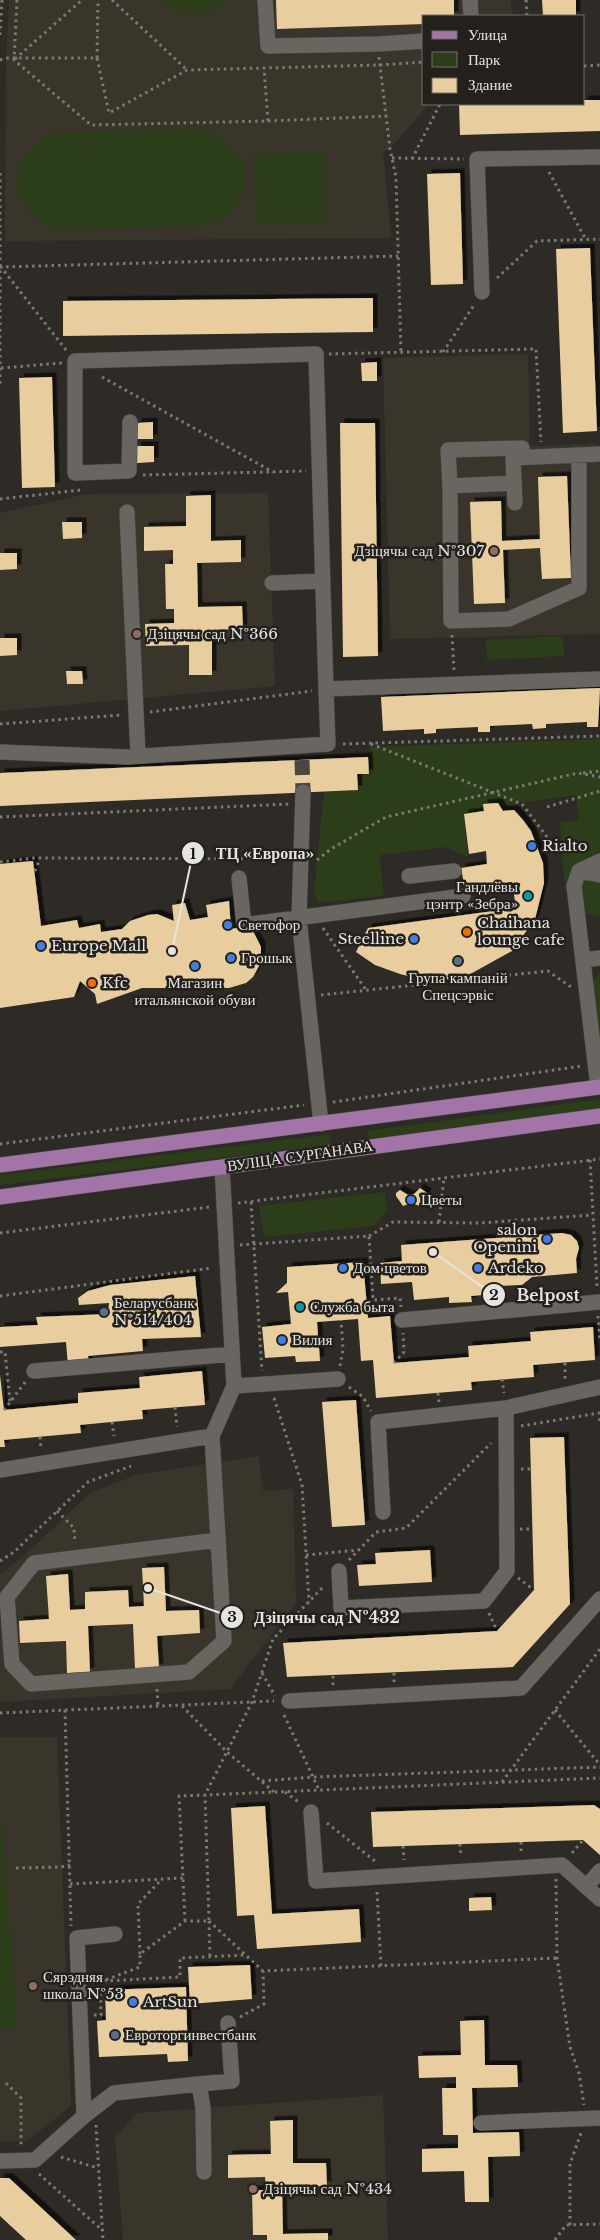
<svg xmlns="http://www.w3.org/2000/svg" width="600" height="2240" font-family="'Libre Baskerville',serif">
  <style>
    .built { fill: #3a352b }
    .green { fill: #2c3d1a }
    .building { fill: #e8cd9f; filter: url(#shadow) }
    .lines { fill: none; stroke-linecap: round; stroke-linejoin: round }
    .minor-tunnel { stroke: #494742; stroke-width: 15; stroke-dasharray: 15 8; stroke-linecap: butt }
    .minor-casing { stroke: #4c4946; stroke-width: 16 }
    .major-casing { stroke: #4c4946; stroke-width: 16 }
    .path { stroke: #7d7a76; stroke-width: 3; stroke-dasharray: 2.5 4; stroke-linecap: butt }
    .minor { stroke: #696661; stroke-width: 15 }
    .major { stroke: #a274a8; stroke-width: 15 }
    .education-dot { fill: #8d6e63; stroke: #24211d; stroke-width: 2 }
    .shop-dot { fill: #3f7fe0; stroke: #24211d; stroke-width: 2 }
    .culture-dot { fill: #0f9aa8; stroke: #24211d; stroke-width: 2 }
    .food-dot { fill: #e8710a; stroke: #24211d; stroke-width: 2 }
    .service-dot { fill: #5c6f8a; stroke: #24211d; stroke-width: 2 }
    .labels { text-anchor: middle; stroke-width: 5; stroke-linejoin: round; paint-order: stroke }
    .poi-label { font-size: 15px; fill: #e5e4e1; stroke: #24211d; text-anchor: start }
    .street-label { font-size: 15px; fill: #e5e4e1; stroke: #24211d }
    .leader { fill: none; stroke: #e5e4e1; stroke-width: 2 }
    .callout-dot { fill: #e5e4e1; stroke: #24211d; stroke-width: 2 }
    .mark-label { font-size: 15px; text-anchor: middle; font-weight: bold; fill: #111 }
    .callout-label { font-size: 16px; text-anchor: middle; font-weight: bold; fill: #e5e4e1; stroke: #24211d; stroke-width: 5; stroke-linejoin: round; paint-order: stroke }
  </style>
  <defs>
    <filter id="shadow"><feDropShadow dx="4.5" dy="-4.5" stdDeviation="0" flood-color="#0009"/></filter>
  </defs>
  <rect width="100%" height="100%" fill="#2e2b26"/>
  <path class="built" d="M9 0H511L512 16H424V104H429L390 149 383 151 391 238 5 241 6 58Z
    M528 354 530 446 597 444 600 468V634L390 639 383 358Z
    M268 493 275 686 0 711V513L87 494Z
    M259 1456 263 1491 293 1489 296 1603 230 1689 0 1702V1574L23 1557 90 1493 136 1475Z
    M0 1737H57L71 2106 27 2141 0 2142Z
    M383 2095 388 2240H123L115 2138 137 2113Z"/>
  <path class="green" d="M160 0H229C206 18 183 18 160 0Z
    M201 129 227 141 245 167 244 194 227 216 204 226 53 230 30 215 18 192 17 170 30 149 50 133Z
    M325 151 327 222 255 224 253 154Z
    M563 636 564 656 487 660 486 640Z
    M600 739V851C579 861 570 868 565 891L560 822 579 820 576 795 483 808V814L464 817 468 857 446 847 379 855 384 896 318 903 314 892 324 792 359 790 360 777 372 774 370 747Z
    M589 879 600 882V916L585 914 580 883Z
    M600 972V1046L594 989V980Z
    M600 1099V1109L369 1139 368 1131Z
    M330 1134 331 1144 0 1185V1175Z
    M385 1192 387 1210 374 1226 264 1237 259 1206Z
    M2 1825 18 2027 0 2028V1826Z"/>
  <path class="building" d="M276 0H454V16H424V24L277 29Z
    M542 0H576V16H543Z
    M584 100H600V131L460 135 459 104H584Z
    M460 173 463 284 431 285 427 174Z
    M590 248 597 431 563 433 556 249Z
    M373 298V332L63 336V301Z
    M377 362V381H362L361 363Z
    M52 377 55 487 22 488 19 378Z
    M153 422V439H137V423Z
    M340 423H375L378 656 343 657Z
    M137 446H154V462L137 463Z
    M567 476 571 578 542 579 540 548 503 550 505 603 474 604 470 502 501 501 502 541 540 539 538 477Z
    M211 495V541L241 540V562L197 563 198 607 242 606 243 629 212 630V675H189V645L146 646 145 624 174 623V609H166L165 564H173V550L144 551V527L186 526V496Z
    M62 522H82V538L63 539Z
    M0 553H17V569L0 570Z
    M0 638H17V655L0 656Z
    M66 671H82L83 684H67Z
    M600 688 598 727H587V722L546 724V728L533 729 532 724 490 726V732H478V727L436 729V733L424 734V729L383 731 381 697Z
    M368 757 369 774H357L358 790 0 806V773Z
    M498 803 503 811 514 810 523 820 531 831 543 863 544 883 535 919 512 951 465 977 441 980 420 979 400 974 375 965 356 952 368 928 516 908 512 882 465 889 461 868 487 864 486 851 469 854 464 814 484 811 483 804Z
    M33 861 41 926 77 920 79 928 100 924 101 932 122 929 130 921 148 915 157 914 174 921 172 905 185 903 190 920 208 917 206 905 229 901 231 929 248 926 253 931 261 947V962L253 977 246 983 229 988H142L97 1004 95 994 80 981 74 997 0 1008V864Z
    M420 1188 427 1193 420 1206 411 1203 403 1206 396 1196V1193L400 1190 408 1195 414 1194Z
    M562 1233 571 1235 577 1241 579 1248 576 1259 577 1273 532 1277 522 1285 496 1286 497 1294 471 1296 472 1302 449 1303V1297L414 1300 412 1282 381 1284 380 1263 402 1261 401 1245Z
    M363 1262 368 1318 390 1316 394 1363 469 1357 468 1346 531 1341 530 1332 593 1327 595 1360 533 1365 534 1377 471 1382 472 1390 376 1398 373 1360 361 1361 358 1319 317 1322 320 1361 296 1362 295 1356 265 1358 262 1327 291 1324 288 1292 276 1293 287 1283V1267Z
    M195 1276 201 1337 142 1339 143 1351 88 1356 89 1364 68 1366 66 1342 0 1347V1327L38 1325 36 1317 108 1314 109 1303 79 1305 78 1298 88 1291 110 1285Z
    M202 1371 205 1405 142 1410 143 1419 80 1425 81 1433 4 1440 5 1447H0V1375L4 1410 78 1403V1393L140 1388 139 1377Z
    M356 1400 365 1525 332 1527 322 1402Z
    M564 1437 570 1604 513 1667 287 1677 283 1643 497 1631 534 1590 530 1438Z
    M430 1550 432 1582 359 1586 357 1565 376 1564 375 1553Z
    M164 1567 166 1611 199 1610 200 1633 157 1636 159 1668 135 1669 133 1624 88 1626 90 1672 67 1673 66 1641 20 1643 19 1621 49 1619 46 1576 68 1574 70 1610 85 1609V1592L128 1590 129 1607 144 1606 142 1568Z
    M594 1805 600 1809V1855L583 1840 373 1847 371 1812Z
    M265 1806 272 1914 359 1909 361 1942 257 1949 254 1915 237 1916 231 1808Z
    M491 1897 492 1910 469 1911V1898Z
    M250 1965 252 1999 190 2004 188 1967Z
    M186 1987 188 2061 168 2062 167 2054 99 2057 97 2021 106 2020 105 1990Z
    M484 2020 485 2065H517L518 2087 472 2088 473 2133 519 2132 520 2156 488 2157 489 2202H465L464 2171 422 2172V2149L458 2148V2135H443L442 2088H456V2077L419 2078 418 2056 461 2055 460 2021Z
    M293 2120V2163H326L327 2186 282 2187 283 2234 328 2233V2240H267V2235H253L252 2190H266L265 2177 228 2178V2155L271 2154 270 2121Z
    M0 2178H9L76 2240H26L0 2216Z"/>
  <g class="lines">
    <path class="minor-tunnel" d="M302 760 303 792"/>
    <defs>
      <path id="minor" d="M265 0 268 46 378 44 424 41
        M470 0 471 16
        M482 292 477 159 600 157
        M130 422 129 471 75 473V361L316 354 326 689
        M514 483 450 486 451 621 509 619 579 588V455
        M450 486 448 450 522 448V453
        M515 503 513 458 600 454
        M127 512 138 756
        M272 583 323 581
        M0 752 127 757 328 744 326 689 600 679
        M303 792 299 918 321 1124
        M579 871 600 875
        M409 876 454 871
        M239 878 244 925 463 896
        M583 960 600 958
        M598 1087 574 886 579 871 600 861
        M402 1320 600 1302
        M34 1371 232 1354
        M234 1386 338 1379
        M0 1470 212 1436
        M383 1512 378 1422 506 1408
        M218 1540 34 1563 7 1597 12 1664 31 1684 189 1672 224 1641 212 1436 234 1386 222 1167
        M339 1571 341 1608 484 1601 507 1571 506 1408 600 1387
        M289 1701 521 1688 600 1599
        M311 1812 316 1881 562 1865 600 1899
        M587 1886 600 1871
        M84 2116 77 1938 115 1934
        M481 2123 600 2118
        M0 2161 35 2160 84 2116 114 2093 199 2084
        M204 2172 203 2108 199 2084 232 2081 228 2023"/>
      <path id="major" d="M0 1165 600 1087
        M0 1197 600 1116"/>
    </defs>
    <use href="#minor" class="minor-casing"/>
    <use href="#major" class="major-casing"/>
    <path class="path" d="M17 0 14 60 91 125 268 121 264 68
      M112 0 187 70
      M526 0 527 16
      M0 35 2 0
      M379 57 390 149 396 177 401 353
      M97 58 98 0
      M15 59 82 0
      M0 60 6 58H97L109 113 187 70 380 65 424 62
      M584 66 600 65
      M268 121 387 116
      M392 158 464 159
      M412 159 440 104
      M549 172 586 240
      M0 173V385
      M497 278 537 241 600 239
      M66 350 1 267 398 256
      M443 352 474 305
      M329 354 536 349 541 442
      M1 368 62 363
      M102 377 273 472
      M143 475 306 471
      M0 499 81 490
      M452 635 454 671
      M150 712 312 691
      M0 724 122 715
      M343 744 600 736
      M371 744 522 804 550 841
      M583 773 600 771
      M547 807 600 791
      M0 817 289 804
      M317 860 331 849 386 817 578 773 600 777
      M0 862 34 858 286 859
      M35 871 40 858
      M323 928 366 990
      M321 995 548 971 571 987
      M333 1102 582 1066
      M0 1144 304 1105
      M590 1160 597 1287
      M251 1202 262 1371
      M238 1203 600 1159
      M439 1222 444 1178
      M0 1233 210 1207
      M369 1236 393 1222 480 1223 592 1215
      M240 1245 369 1236 373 1300 400 1298 401 1307
      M0 1296 212 1268
      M598 1316 600 1340
      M0 1352H5L10 1401
      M394 1363 404 1352 403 1333
      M565 1363V1380
      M340 1366 343 1349 341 1320
      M502 1379 504 1393
      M349 1387 363 1397 371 1411
      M438 1393 439 1402
      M274 1398 302 1485 309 1602
      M175 1407 177 1427
      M4 1410 26 1381
      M112 1422 114 1436
      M521 1426 599 1413 600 1425
      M40 1437 41 1449
      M521 1469H531
      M57 1511 74 1528 75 1543
      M520 1529H532
      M306 1555 358 1550
      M349 1560 376 1532 406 1528 491 1443
      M0 1561 14 1552 88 1482 131 1466
      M518 1578 534 1590
      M489 1613 497 1631
      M262 1673 275 1696
      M394 1673V1682
      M333 1685V1675
      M157 1689 158 1706
      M182 1706 227 1752 274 1792
      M65 1710 71 1926
      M555 1710 600 1765
      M0 1713 274 1701
      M284 1715 319 1790
      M262 1781 313 1777 600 1767
      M502 1782 600 1649
      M285 1792 300 1803
      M327 1823 375 1861V1863
      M521 1842V1854
      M460 1844 461 1856
      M403 1846 404 1860
      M572 1853 583 1840
      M16 1868 60 1867 70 1865
      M556 1879 557 1958 570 2047 579 2073 584 2105
      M70 1884 183 1878
      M377 1892 381 1966
      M185 1921 179 1796 205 1795 252 1702 273 1639 324 1586
      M209 1921 263 1971
      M209 1921 210 1957
      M140 1954 138 1904 161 1880
      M104 1981 180 1977V1958L245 1955
      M100 1982 140 1967V1954L185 1921H209L205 1795 600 1778
      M94 2015H101L100 1982
      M240 2017 264 2004 263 1971 557 1958
      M6 2083 21 2098V2146
      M96 2125 103 2240
      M61 2157 98 2168
      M39 2174 102 2230
      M570 2225V2164L581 2133
      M555 2240 566 2225 600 2224"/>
    <use href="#minor" class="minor"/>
    <use href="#major" class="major"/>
  </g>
  <g class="education-dot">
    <circle cx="494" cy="551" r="5"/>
    <circle cx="137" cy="634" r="5"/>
    <circle cx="33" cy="1986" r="5"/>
    <circle cx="253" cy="2189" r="5"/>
  </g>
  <g class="shop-dot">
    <circle cx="532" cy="846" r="5"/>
    <circle cx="228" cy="925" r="5"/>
    <circle cx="414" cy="939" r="5"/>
    <circle cx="41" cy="946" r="5"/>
    <circle cx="231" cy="958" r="5"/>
    <circle cx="195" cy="966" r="5"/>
    <circle cx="411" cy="1200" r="5"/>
    <circle cx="547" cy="1239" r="5"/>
    <circle cx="343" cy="1268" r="5"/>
    <circle cx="478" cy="1268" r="5"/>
    <circle cx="282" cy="1340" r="5"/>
    <circle cx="133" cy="2002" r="5"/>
  </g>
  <g class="culture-dot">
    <circle cx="528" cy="896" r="5"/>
    <circle cx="300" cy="1307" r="5"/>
  </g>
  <g class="food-dot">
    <circle cx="467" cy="932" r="5"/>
    <circle cx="92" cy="983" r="5"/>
  </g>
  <g class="service-dot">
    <circle cx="458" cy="961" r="5"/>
    <circle cx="104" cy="1312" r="5"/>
    <circle cx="115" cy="2035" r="5"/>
  </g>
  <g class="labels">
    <g class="poi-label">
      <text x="484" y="556" text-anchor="end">Дзіцячы сад №307</text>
      <text x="147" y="639">Дзіцячы сад №366</text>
      <text x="542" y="851">Rialto</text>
      <text x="518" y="892" text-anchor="end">Гандлёвы<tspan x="518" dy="17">цэнтр «Зебра»</tspan></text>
      <text x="477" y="928">Chaihana<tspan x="477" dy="17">lounge cafe</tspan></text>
      <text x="238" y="930">Светофор</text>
      <text x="404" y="944" text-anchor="end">Steelline</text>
      <text x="51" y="951">Europe Mall</text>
      <text x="241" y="963">Грошык</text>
      <text x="458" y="983" text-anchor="middle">Група кампаній<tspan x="458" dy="17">Спецсэрвіс</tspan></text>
      <text x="102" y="988">Kfc</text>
      <text x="195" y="988" text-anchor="middle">Магазин<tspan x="195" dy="17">итальянской обуви</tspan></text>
      <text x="421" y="1205">Цветы</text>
      <text x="537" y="1235" text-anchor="end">salon<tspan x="537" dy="17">Openini</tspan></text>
      <text x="353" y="1273">Дом цветов</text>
      <text x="488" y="1273">Ardeko</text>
      <text x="114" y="1308">Беларусбанк<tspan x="114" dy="17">№514/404</tspan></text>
      <text x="310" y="1312">Служба быта</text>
      <text x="292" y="1345">Вилия</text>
      <text x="43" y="1982">Сярэдняя<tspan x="43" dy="17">школа №53</tspan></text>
      <text x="143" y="2007">ArtSun</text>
      <text x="125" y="2040">Евроторгинвестбанк</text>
      <text x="263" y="2194">Дзіцячы сад №434</text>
    </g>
    <g class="street-label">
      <text transform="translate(300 1156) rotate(-8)" y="5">ВУЛІЦА СУРГАНАВА</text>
    </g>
  </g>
  <path class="leader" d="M172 951L193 853M433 1252L494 1295M148 1588L232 1617"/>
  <g class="callout-dot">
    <circle cx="172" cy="951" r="5"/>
    <circle cx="433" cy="1252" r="5"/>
    <circle cx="148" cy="1588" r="5"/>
    <circle cx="193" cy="853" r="12"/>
    <circle cx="494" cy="1295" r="12"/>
    <circle cx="232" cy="1617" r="12"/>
  </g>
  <g class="mark-label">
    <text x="193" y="859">1</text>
    <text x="494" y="1300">2</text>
    <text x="232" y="1622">3</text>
  </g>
  <g class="callout-label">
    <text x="265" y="859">ТЦ «Европа»</text>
    <text x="548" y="1301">Belpost</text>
    <text x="327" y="1623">Дзіцячы сад №432</text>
  </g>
  <rect x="422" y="15" width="162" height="90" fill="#24211d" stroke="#716f6b"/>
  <rect x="432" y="31" width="25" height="8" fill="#a274a8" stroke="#716f6b"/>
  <text x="468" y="40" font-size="15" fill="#e5e4e1">Улица</text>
  <rect x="432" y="52" width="25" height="15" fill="#2c3d1a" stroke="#716f6b"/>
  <text x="468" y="65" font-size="15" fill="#e5e4e1">Парк</text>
  <rect x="432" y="78" width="25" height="15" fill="#e8cd9f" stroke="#716f6b"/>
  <text x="468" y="90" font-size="15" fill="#e5e4e1">Здание</text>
</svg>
